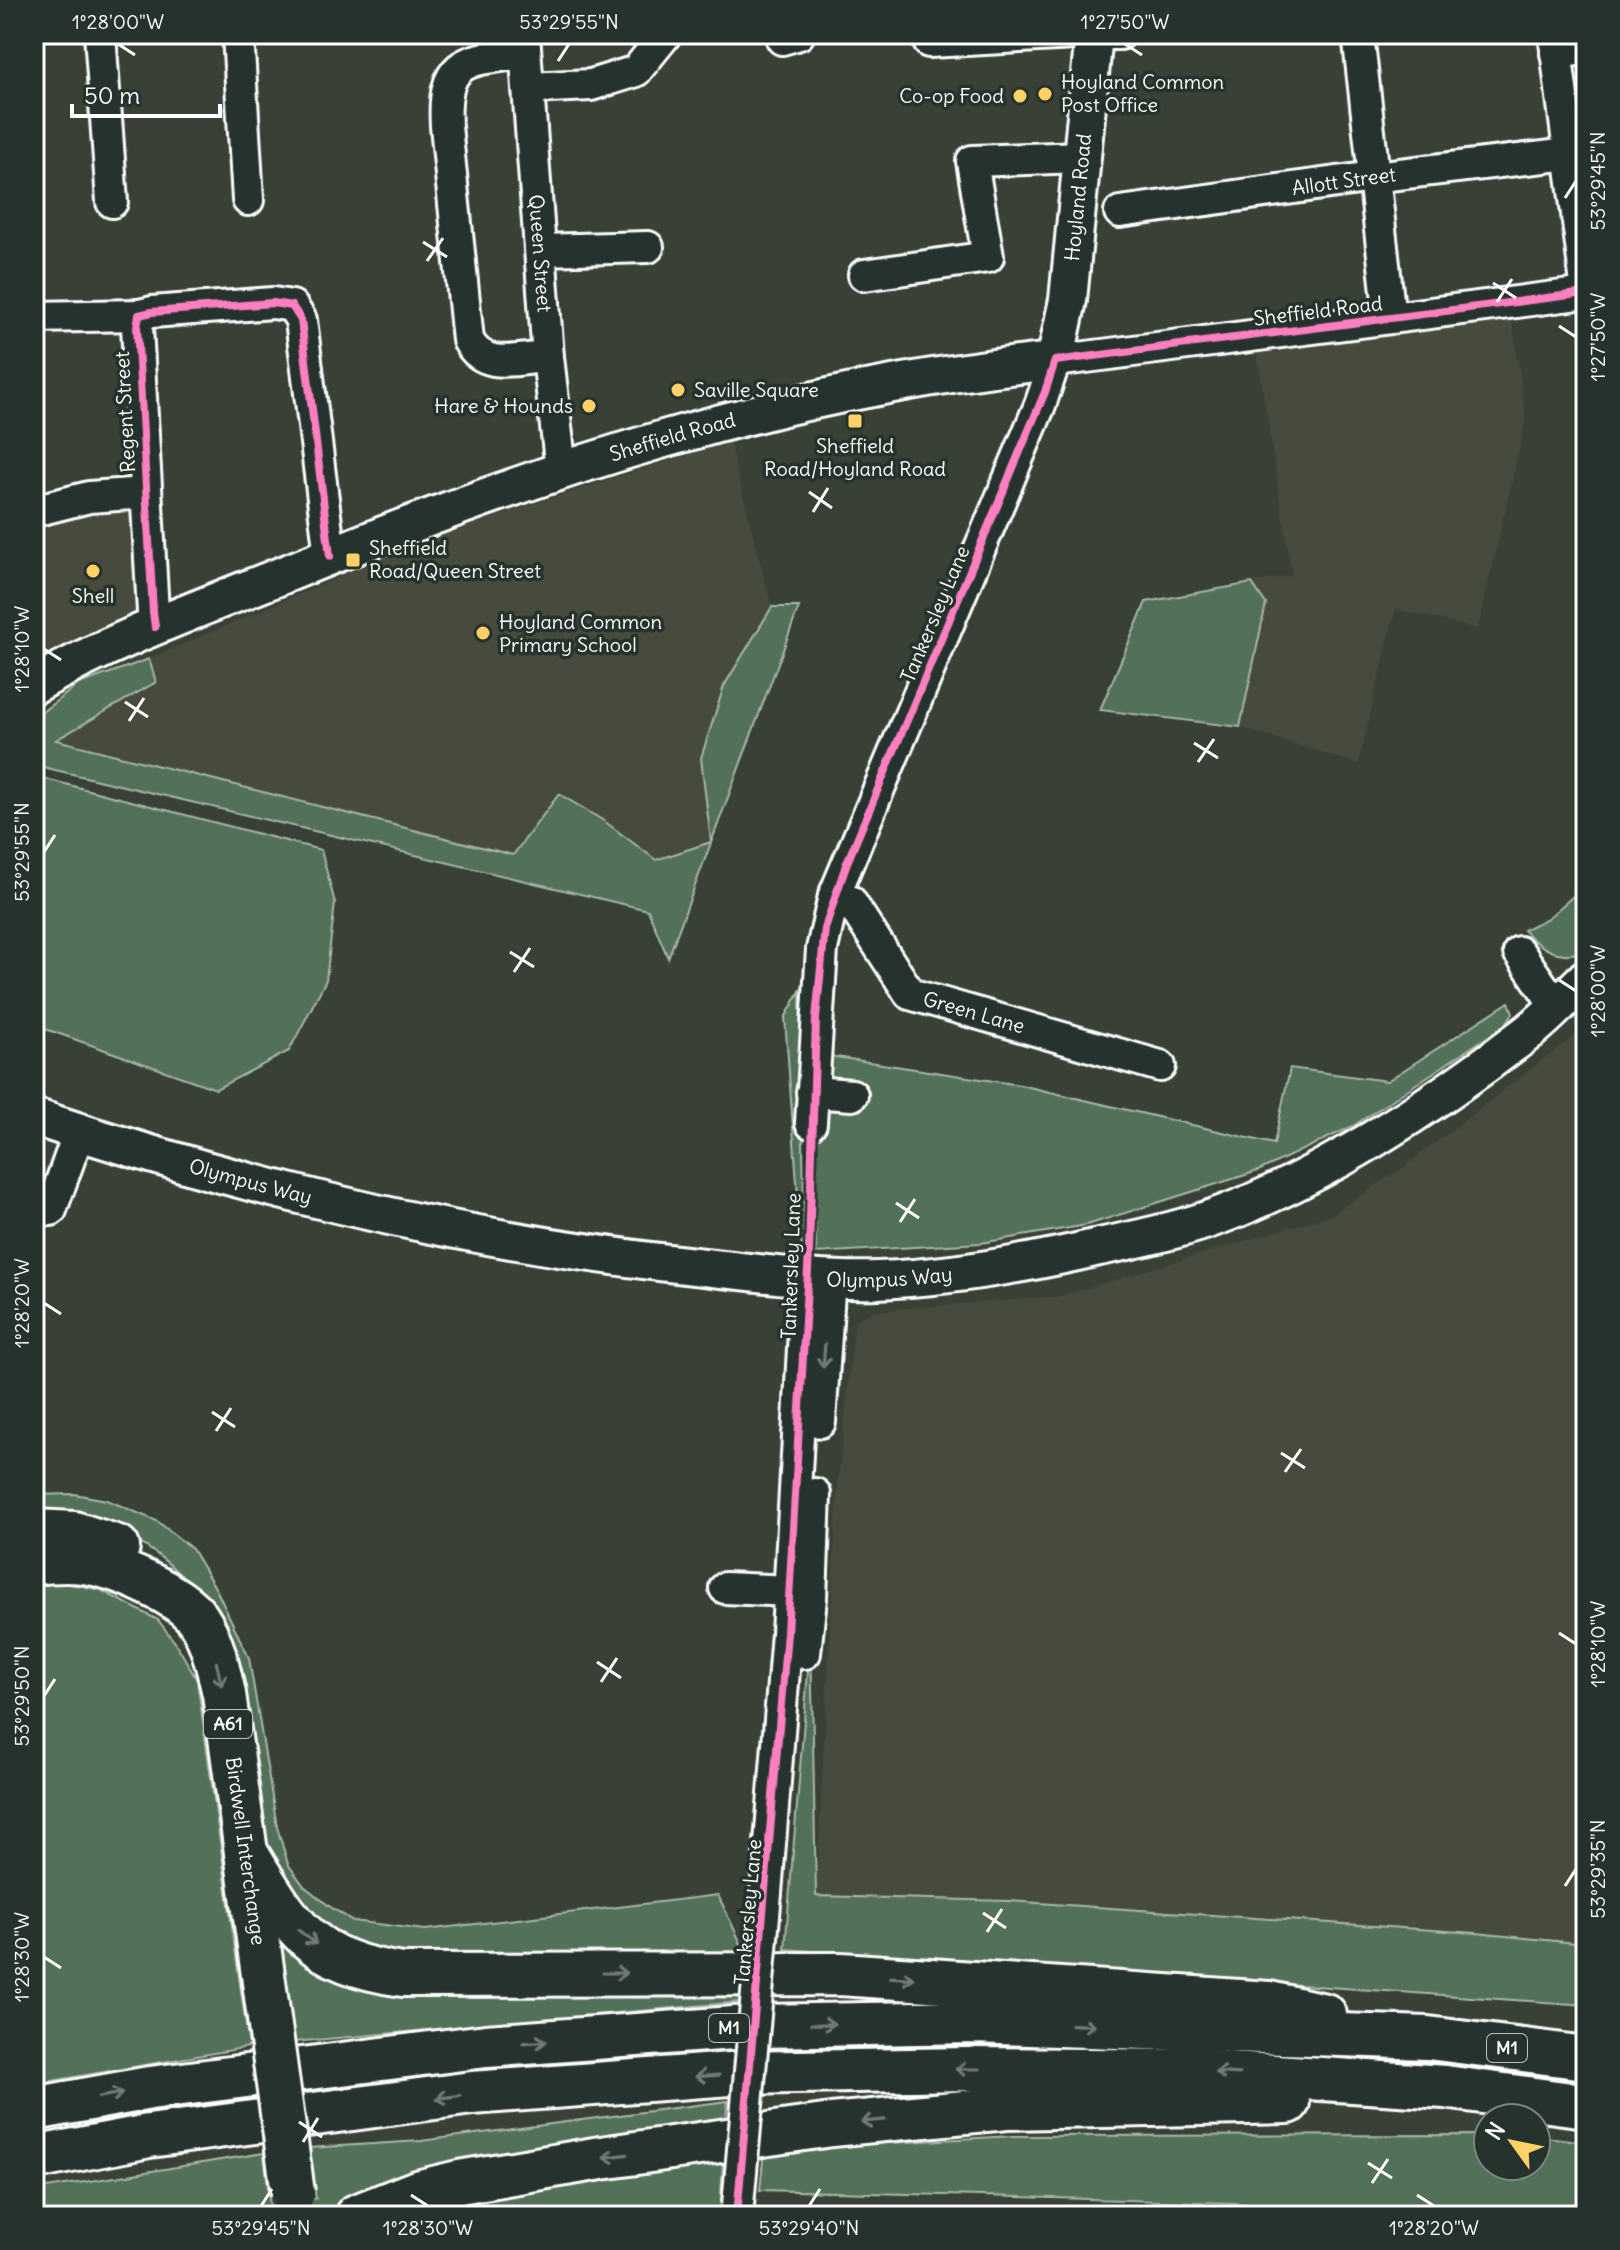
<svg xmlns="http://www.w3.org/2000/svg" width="1620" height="2250" font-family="Delius,sans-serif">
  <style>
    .built { fill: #464b3e }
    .green { fill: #527058; stroke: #a8b8ac; stroke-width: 2 }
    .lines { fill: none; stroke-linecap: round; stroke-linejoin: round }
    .minor-casing { stroke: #fff; stroke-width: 36 }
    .major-casing { stroke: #fff; stroke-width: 42 }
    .highway-casing { stroke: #fff; stroke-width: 48 }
    .minor { stroke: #26332d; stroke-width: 30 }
    .major { stroke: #26332d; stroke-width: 36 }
    .highway { stroke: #26332d; stroke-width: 42 }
    .minor-bridge-casing { stroke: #fff; stroke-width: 36; stroke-linecap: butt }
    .highway-bridge-casing { stroke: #fff; stroke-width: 48; stroke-linecap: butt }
    .minor-bridge { stroke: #26332d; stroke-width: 30 }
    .highway-bridge { stroke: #26332d; stroke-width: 42 }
    .cycleway-casing { stroke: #26332d; stroke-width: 13 }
    .cycleway { stroke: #ff80c0; stroke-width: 8 }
    .oneway { stroke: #727a76 }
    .ticks { fill: none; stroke: #fff; stroke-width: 3 }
    .poi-dot { fill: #ffd166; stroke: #26332d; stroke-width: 3 }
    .labels { text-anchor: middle; stroke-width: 7; stroke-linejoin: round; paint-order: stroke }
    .shield { fill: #26332d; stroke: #bec2c0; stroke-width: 2 }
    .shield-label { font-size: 18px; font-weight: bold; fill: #fff }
    .poi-label { font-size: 20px; fill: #fff; stroke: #26332d; text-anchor: start }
    .street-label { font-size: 20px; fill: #fff; stroke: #26332d }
    .neatline { fill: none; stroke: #fff; stroke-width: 3 }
    .ticks-label { font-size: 20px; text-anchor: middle; fill: #fff }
  </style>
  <rect width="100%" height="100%" fill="#394137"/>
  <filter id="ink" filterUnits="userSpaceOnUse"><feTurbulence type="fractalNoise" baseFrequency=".0125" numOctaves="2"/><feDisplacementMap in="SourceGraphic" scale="16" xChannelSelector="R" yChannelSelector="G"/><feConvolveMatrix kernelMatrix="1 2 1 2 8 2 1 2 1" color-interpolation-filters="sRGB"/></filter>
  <g filter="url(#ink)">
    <path class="built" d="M1512 320 1526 418 1478 629 1396 609 1358 764 1240 727 1266 604 1252 583 1292 575 1257 353Z
      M729 441 772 607 724 686 701 758 711 843 656 860 604 821 560 794 513 855 55 740 155 682 149 659 432 537Z
      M131 508 135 513 142 611 34 669V517Z
      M1586 1027V1944L1450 1931 1009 1901 816 1896 838 1481 855 1320 874 1311 1061 1296 1332 1215 1404 1167Z"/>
    <path class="green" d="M1252 583 1266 604 1240 727 1100 710 1146 602Z
      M772 607H799L668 958 648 910 34 765V718L79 684 149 659 156 682 56 740 513 855 559 794 604 821 656 860 711 842 701 758 724 686Z
      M34 776 321 850 335 903 326 980 289 1051 216 1089 34 1025Z
      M1586 885V950C1560 961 1541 949 1523 930L1548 918Z
      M800 991 806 1306 785 1018Z
      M1509 1002 1513 1013 1505 1025 1353 1126 1258 1171 1087 1225 981 1243 816 1253 815 1119 830 1084 824 1076 830 1056 1020 1085 1274 1144 1290 1068 1387 1081Z
      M74 1494 107 1500 157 1521 192 1549 217 1591 249 1658 277 1827 288 1864 304 1886 329 1906 353 1921 425 1930 718 1895 745 1952 439 1956 368 1962 272 1883 200 1596C179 1573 157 1549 127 1537 105 1528 59 1524 34 1520V1495Z
      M34 1583H66L101 1590 158 1620 177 1645 197 1680 249 2047 34 2084Z
      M811 1636 816 1896 1009 1901 1476 1933 1586 1944V2005L785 1949Z
      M267 1913 301 1950 739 1986 740 2002 293 2042Z
      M1022 2045 1143 2047 1142 2053H912L854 2048Z
      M728 2101 725 2125 337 2216H303L302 2203 316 2198 308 2148 421 2141Z
      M1488 2135V2166H1536V2136L1586 2142V2216H1358L1234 2203 760 2190 764 2150 1013 2136Z
      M264 2153 271 2216H34V2190Z
      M723 2159 720 2216H386L427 2200Z"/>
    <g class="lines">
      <defs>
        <g id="minor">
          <path d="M100 34 112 202"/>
          <path d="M238 34 248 200"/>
          <path id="s1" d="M524 34 548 357 561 470"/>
          <path d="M1095 34H1120"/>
          <path d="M1358 34 1390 318"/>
          <path d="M1554 34 1586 284"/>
          <path d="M782 39 799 34"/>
          <path d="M929 42 1075 34"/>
          <path d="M525 53C466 60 442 58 446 126L468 340C484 372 519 358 548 357"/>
          <path d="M1556 53 1586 49"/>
          <path d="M528 88 591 85 636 71 666 34"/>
          <path id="s2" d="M1120 212 1373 177 1569 154"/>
          <path d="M541 250 648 247"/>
          <path d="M864 275 988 257 972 161 1081 157"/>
          <path d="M34 317 139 315"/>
          <path d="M34 511 89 497 146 493"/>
          <path d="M155 627 153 612 137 327 139 315 152 312 273 303 292 306 301 320 330 556"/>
          <path id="s3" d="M834 896 850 901 910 994 1160 1066"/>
          <path d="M1519 952 1556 1006"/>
          <path d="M812 1092 852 1095"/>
          <path d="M811 1123 822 949 834 896 1040 405 1055 361 1586 293"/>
          <path d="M51 1210 79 1132"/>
          <path d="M820 1422 830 1278"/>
          <path d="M725 1588 790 1591 802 1579"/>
          <path d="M805 1653 811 1598 815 1494"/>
          <path d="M766 1893 787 1633 807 1277"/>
        </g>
        <g id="major">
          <path id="s4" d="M34 685C114 639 203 607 288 573 534 472 789 387 1055 361L1068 300 1094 34"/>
          <path id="s5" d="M34 1117C249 1189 478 1244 704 1267 762 1273 820 1282 878 1280 952 1277 1027 1264 1099 1247 1134 1240 1170 1232 1204 1221 1313 1184 1434 1105 1526 1034 1547 1018 1566 997 1586 978"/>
        </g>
        <g id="highway">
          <path d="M34 1531 74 1533 118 1547"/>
          <path id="s6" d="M34 1563C50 1561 67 1560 83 1562 115 1566 179 1593 198 1619 213 1641 218 1668 224 1694L264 1982"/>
          <path d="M246 1852C291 1927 310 1962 403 1975L840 1974 1269 2003 1325 2015"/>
          <path d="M34 2109 150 2088 486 2046 761 2026 972 2022 1428 2038 1586 2058"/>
          <path d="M34 2158 149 2136 472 2093 744 2073 969 2069 1198 2071 1445 2087 1586 2106"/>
          <path d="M356 2216 417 2192 459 2182 601 2158 832 2125 1006 2108 1288 2102"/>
        </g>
      </defs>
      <use href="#minor" class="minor-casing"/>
      <use href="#major" class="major-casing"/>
      <use href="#highway" class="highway-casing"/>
      <use href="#minor" class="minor"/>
      <use href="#major" class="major"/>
      <use href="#highway" class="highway"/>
      <defs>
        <path id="minor-bridge" d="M738 2205 766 1893"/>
        <path id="highway-bridge" d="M264 1982 293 2193"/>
      </defs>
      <use href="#minor-bridge" class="minor-bridge-casing"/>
      <use href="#highway-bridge" class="highway-bridge-casing"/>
      <use href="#minor-bridge" class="minor-bridge"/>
      <use href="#highway-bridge" class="highway-bridge"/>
      <defs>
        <path id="cycleway" d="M155 627 153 612 137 327 139 315 152 312 273 303 292 306 301 320 330 556
          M737 2216 787 1633 809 1252 816 1018 825 928 846 865 1045 392 1055 361 1586 293"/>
      </defs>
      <use href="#cycleway" class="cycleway-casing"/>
      <use href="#cycleway" class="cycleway"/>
    </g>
    <defs><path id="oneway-shaft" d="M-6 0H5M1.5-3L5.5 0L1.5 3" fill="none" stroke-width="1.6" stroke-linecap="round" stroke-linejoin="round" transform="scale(2)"/></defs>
    <g class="oneway">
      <use href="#oneway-shaft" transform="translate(824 1356) rotate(94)"/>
      <use href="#oneway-shaft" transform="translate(219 1674) rotate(77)"/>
      <use href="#oneway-shaft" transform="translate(307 1937) rotate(38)"/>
      <use href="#oneway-shaft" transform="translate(615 1973)"/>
      <use href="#oneway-shaft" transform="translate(902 1978) rotate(4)"/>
      <use href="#oneway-shaft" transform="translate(823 2024) rotate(-1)"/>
      <use href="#oneway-shaft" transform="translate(1083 2025) rotate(2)"/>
      <use href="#oneway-shaft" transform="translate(535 2042) rotate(-4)"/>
      <use href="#oneway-shaft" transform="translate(967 2069) rotate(180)"/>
      <use href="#oneway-shaft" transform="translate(1227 2073) rotate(-176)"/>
      <use href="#oneway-shaft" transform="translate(707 2076) rotate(176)"/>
      <use href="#oneway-shaft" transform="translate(111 2095) rotate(-10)"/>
      <use href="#oneway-shaft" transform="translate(448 2097) rotate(172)"/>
      <use href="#oneway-shaft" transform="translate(873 2121) rotate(175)"/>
      <use href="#oneway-shaft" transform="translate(615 2156) rotate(172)"/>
    </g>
  </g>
  <path class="ticks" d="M118 44 135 55M1125 44 1142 55M558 61 569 44M1565 198 1576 181M423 242 447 257M427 261 443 238M1493 283 1516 298M1497 302 1512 279M1559 326 1576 337M809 492 832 508M813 512 828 488M44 649 61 660M125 702 148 717M129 721 144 698M1194 743 1218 758M1198 762 1214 739M44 852 55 835M510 952 534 967M514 972 530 948M1559 980 1576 991M896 1203 919 1218M900 1222 915 1199M44 1303 61 1314M212 1412 235 1427M216 1431 231 1408M1281 1453 1305 1468M1285 1472 1301 1449M1559 1633 1576 1644M597 1662 621 1678M601 1682 617 1658M44 1696 55 1679M1565 1886 1576 1869M983 1913 1006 1928M987 1932 1002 1909M44 1957 61 1968M299 2122 322 2137M303 2142 318 2118M1368 2163 1392 2178M1372 2183 1388 2159M411 2195 428 2206M1417 2195 1434 2206M261 2206 272 2189M809 2206 820 2189"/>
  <g class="poi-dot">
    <circle cx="1045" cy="94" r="8"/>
    <circle cx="1020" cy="96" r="8"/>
    <circle cx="678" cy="390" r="8"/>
    <circle cx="589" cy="406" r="8"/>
    <rect x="847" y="413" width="16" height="16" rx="4"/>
    <rect x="345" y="552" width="16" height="16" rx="4"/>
    <circle cx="93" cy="571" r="8"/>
    <circle cx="483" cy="633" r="8"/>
  </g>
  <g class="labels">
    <g class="shield">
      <rect x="204" y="1710" width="48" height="28" rx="6"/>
      <rect x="709" y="2014" width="40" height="28" rx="6"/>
      <rect x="1487" y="2034" width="40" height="28" rx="6"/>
    </g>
    <g class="shield-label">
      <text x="228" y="1730">A61</text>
      <text x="729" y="2034">M1</text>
      <text x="1507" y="2054">M1</text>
    </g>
    <g class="poi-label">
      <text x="1061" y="89">Hoyland Common<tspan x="1061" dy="23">Post Office</tspan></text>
      <text x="1004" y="103" text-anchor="end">Co-op Food</text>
      <text x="694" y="397">Saville Square</text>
      <text x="573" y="413" text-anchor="end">Hare &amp; Hounds</text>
      <text x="855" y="453" text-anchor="middle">Sheffield<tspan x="855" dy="23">Road/Hoyland Road</tspan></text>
      <text x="369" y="555">Sheffield<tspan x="369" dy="23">Road/Queen Street</tspan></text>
      <text x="93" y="603" text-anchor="middle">Shell</text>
      <text x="499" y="629">Hoyland Common<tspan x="499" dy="23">Primary School</tspan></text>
    </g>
    <g class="street-label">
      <text dy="7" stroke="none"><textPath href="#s2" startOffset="226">Allott Street</textPath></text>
      <text dy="7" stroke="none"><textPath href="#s4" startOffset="1242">Hoyland Road</textPath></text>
      <text dy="7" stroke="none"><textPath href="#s1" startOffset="220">Queen Street</textPath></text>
      <text transform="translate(1318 311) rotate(-7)" y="7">Sheffield Road</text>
      <text transform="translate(125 412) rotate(-93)" y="7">Regent Street</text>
      <text dy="7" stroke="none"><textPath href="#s4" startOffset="686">Sheffield Road</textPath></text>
      <text transform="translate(935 614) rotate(-67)" y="7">Tankersley Lane</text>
      <text dy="7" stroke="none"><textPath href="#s3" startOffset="194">Green Lane</textPath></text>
      <text dy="7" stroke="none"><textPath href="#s5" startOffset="226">Olympus Way</textPath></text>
      <text transform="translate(791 1266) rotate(-88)" y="7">Tankersley Lane</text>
      <text dy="7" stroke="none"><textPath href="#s5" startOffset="874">Olympus Way</textPath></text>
      <text dy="7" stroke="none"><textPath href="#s6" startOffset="418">Birdwell Interchange</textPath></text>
      <text transform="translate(748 1912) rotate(-85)" y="7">Tankersley Lane</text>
    </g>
  </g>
  <rect width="1620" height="2250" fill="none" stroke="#26332d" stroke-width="88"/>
  <g transform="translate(1512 2142) rotate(303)"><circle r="38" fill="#26332d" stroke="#7d8581" stroke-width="2"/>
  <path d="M0-6L14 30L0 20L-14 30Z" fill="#ffd166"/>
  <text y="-12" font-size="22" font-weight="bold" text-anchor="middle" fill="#ffffff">N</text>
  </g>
  <path d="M72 104v12h148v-12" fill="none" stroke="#ffffff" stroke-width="4"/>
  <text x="84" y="104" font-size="24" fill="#ffffff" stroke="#26332d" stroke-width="6" paint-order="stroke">50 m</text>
  <rect x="44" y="44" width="1532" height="2162" class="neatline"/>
  <g class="ticks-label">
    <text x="118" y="29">1°28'00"W</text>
    <text x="569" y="29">53°29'55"N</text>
    <text x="1125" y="29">1°27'50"W</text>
    <text transform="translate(1598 181) rotate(-90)" y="7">53°29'45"N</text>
    <text transform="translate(1598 337) rotate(-90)" y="7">1°27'50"W</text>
    <text transform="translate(22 649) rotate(-90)" y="7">1°28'10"W</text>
    <text transform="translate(22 852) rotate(-90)" y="7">53°29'55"N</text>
    <text transform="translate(1598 991) rotate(-90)" y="7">1°28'00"W</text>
    <text transform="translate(22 1303) rotate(-90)" y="7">1°28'20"W</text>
    <text transform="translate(1598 1644) rotate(-90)" y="7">1°28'10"W</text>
    <text transform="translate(22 1696) rotate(-90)" y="7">53°29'50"N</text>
    <text transform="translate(1598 1869) rotate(-90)" y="7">53°29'35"N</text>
    <text transform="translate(22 1957) rotate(-90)" y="7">1°28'30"W</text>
    <text x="261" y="2235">53°29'45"N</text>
    <text x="428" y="2235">1°28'30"W</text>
    <text x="809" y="2235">53°29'40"N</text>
    <text x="1434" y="2235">1°28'20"W</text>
  </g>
</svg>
